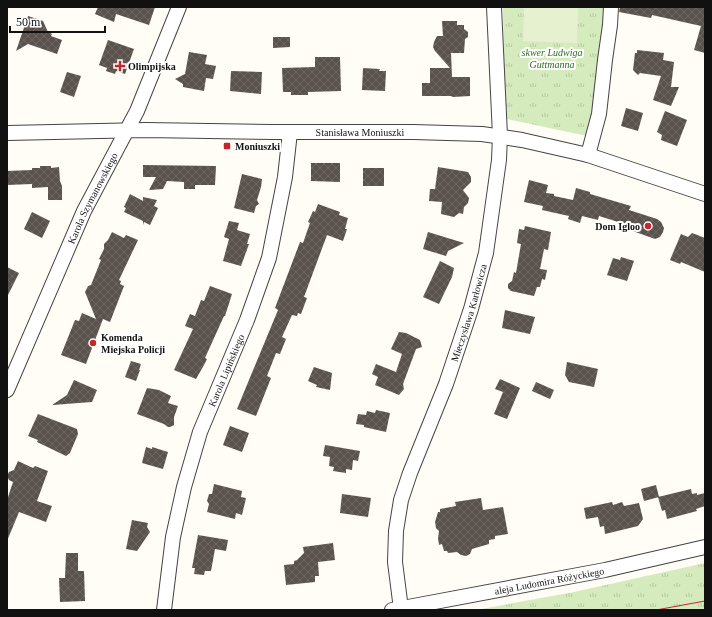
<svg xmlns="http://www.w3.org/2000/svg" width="712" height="617" font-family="Georgia,serif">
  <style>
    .park { fill: url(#park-tufts) }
    .pitch { fill: #e6f2cf }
    .building { fill: url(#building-cross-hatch) }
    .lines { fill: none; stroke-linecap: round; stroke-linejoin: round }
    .minor-casing { stroke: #444; stroke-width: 16 }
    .minor { stroke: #fff; stroke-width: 14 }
    .tram { stroke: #c4262e; stroke-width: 1 }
    .poi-dot { fill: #c4262e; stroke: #fff; stroke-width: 1.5 }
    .labels { text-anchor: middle; stroke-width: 4; stroke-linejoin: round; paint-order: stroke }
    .park-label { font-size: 10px; font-style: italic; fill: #2f6b1f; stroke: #fff }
    .poi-label { font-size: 10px; font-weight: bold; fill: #111; stroke: #fff; text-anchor: start }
    .street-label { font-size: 10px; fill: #111; stroke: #fff }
  </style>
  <defs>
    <pattern id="park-tufts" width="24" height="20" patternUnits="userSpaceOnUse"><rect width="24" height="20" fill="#d5ebbd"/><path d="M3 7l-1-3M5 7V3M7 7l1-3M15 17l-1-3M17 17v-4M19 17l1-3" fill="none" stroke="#b6c8a1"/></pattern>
    <pattern id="building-cross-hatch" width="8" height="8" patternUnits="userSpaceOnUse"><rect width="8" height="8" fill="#5a524d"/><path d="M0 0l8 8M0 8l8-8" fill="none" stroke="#6d6662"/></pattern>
  </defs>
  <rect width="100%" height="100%" fill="#fffdf5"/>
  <path class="park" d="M503 7H605V19L594 100 587 136 507 119 504 78Z
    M705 563V610H476L574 592Z"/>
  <path class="pitch" d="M524 7H578L577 43 523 41Z"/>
  <path class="building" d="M98 7H155L149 25 116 14 114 22 95 14Z
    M620 7H705V53L694 50 701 26 652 15 651 18 619 12Z
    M28 16 43 21 48 32 52 34 51 36 62 40 57 54 28 44 16 51Z
    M442 21H457V25H464V29L468 32V37L465 39 464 53H451L452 77H470V96L453 97 451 96H422V83H430V68H450L435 51 433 47 434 42 437 36H443Z
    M273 37H290V47L273 48Z
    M108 40 134 49 125 74 116 71 115 74 106 71 107 68 99 65Z
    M637 50 664 53 663 60 674 62 671 87H679L671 106 653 100 661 76 640 73 638 75 633 70 635 53H637Z
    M189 52 207 55 205 64 216 66 213 79 206 78 204 91 183 87V84L175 79 185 74Z
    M315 57H340L341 91 308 92V95H291V92H283L282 68 315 67Z
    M363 68 380 69 379 71H386L385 91 362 90Z
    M231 71 262 72 261 94 230 91Z
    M67 72 81 76 74 97 60 92Z
    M626 108 643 113 638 131 621 126Z
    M665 111 687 120 677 146 661 140 662 135 657 132Z
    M311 163H340V182L311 181Z
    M143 165 216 166 215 185H195V189H184V182L167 181 163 189 149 190 156 177H143Z
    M40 166H51V168L59 167 60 181 62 186V200H48V187L32 188V184L7 185V171L32 170V168H40Z
    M438 167 468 172 471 177V182L463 190 469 198 468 203 464 207 463 214 459 213 454 217 441 214 442 202 429 201 430 189H435Z
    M363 168H384V186H363Z
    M242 174 262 179 261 187 257 200 259 204 256 206 254 213 234 208Z
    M529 180 548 185 546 193 554 194V196L573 200 576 188 590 192V194L631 206 629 210 657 219 661 222 664 228 663 232 660 237 655 239 630 230 631 226 599 216 598 220 582 216 580 223 568 219 569 216 542 210 543 206 524 202Z
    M130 194 143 201V197L157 200 154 206 158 208 150 225 144 222 143 225V221L124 212 126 208 124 207Z
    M318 204 340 212 339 215 348 218 345 229H347L343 241 327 235 304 297 307 298 301 314 298 313 297 316 292 315 282 337 286 339 280 354 276 353 267 376 271 378 256 416 237 409 278 310 275 308 300 242 303 243 310 223 308 222 313 211 315 212Z
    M32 212 50 221 42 238 24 229Z
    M229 221 239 223 237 230 250 234 247 244H249L241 266 223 261 229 239 224 237Z
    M525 226 551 232 548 250 544 249 540 269 547 270 545 280 542 279 540 287H537L534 296 511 291 508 288V284L512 281 514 272 516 273 521 244 517 243 519 229 524 230Z
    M112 232 124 238 126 235 138 240 119 280 121 281 120 284 124 286 110 322 103 319 86 364 61 355 75 320 79 321 82 313 96 319 85 292 88 286 91 285 101 260 99 259 104 249V244L108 240Z
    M428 232 464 243 448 251 446 256 423 249Z
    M692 233 705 238V272L681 262 680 264 670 260 681 234 688 237Z
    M621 257 634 261 627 281 607 275 613 258 620 260Z
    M440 261 454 268 452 277 439 304 423 297Z
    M7 267 19 273 7 297Z
    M210 286 232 294 225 316H224L205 358 207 359 204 365 196 379 174 370 193 329 185 326 190 314 195 316 201 300 204 301Z
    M505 310 535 317 530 334 502 328Z
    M399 332 406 333 420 340 422 347 416 349 403 384 404 389 399 395 375 385 378 377 372 374 376 364 396 372 402 354 391 349Z
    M131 361 141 364 139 370H140L136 381 125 377Z
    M567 362 598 369 594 387 569 382 565 375Z
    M314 367 332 373 330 390 316 387 317 385 308 381Z
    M500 379 520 388 507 419 494 414 503 392 495 389Z
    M74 380 97 390 92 402 52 405 67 395Z
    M536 382 554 390 550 399 532 391Z
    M147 388 159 390 171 396 168 403 178 406 174 417V425L170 427H168L164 424 137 414Z
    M376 410 390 413 386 432 364 427V425L356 424 358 414 366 415 367 411 375 413Z
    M38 414 77 429 78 434 70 453 66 456 37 442 38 440 28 436Z
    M230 426 249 433 242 452 223 445Z
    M325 445 360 451 358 461 353 460 352 470 346 469V473L333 471 334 467 329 466 330 457 323 456Z
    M146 447 152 449V447L168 452 163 469 142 463Z
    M18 461 33 468 35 466 48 471 37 501 52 506 46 522 19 512 7 541V500L13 482 9 480 7 476 9 472 14 470Z
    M214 484 242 491 241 497 246 498 242 515 236 513 235 519 207 512 209 504 207 501 209 494H212Z
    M656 485 659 497 644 501 641 489Z
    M691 489 692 494 697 493V495L705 493V506L696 509 697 511 667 519 665 510 662 511 658 497Z
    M342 494 371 498 368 517 340 513Z
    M481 498 483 510 503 507 508 534 495 536V539L489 540V544L472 549 470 554 466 556 461 555 457 552 448 553 447 551H444L442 544 439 545 438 538 439 531 436 528 435 522 438 512H440V509L456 506 455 502Z
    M612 502 613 505 622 502 624 506 639 503 643 519 638 526 605 534 604 526 600 527 598 517 586 519 584 508Z
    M132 520 148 523 147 527 150 532 137 551 126 549Z
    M198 535 228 540 226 551 215 549 211 571H205L204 575 194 574 195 568H192Z
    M333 543 335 560 318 562 319 576H315V582L286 585 284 565 294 564V561L297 560 304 553 303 547Z
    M66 553H78V571H84L85 601 60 602 59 578H65Z"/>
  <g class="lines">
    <defs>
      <g id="minor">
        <path id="s1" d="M7 133 146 130 272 132H413L482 134 522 140 588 155 705 194"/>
        <path d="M588 155 599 114 605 60 610 25 611 7"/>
        <path id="s2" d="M7 390 84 211 137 111 179 7"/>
        <path id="s3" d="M401 609 395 562 396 531 401 500 410 473 446 384 471 309 486 253 499 160 500 136 494 7"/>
        <path id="s4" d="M164 610 173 537 184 487 200 432 247 320 269 258 285 177 290 132"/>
        <path id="s5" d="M392 610 605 570 705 547"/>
      </g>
    </defs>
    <use href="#minor" class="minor-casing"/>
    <use href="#minor" class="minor"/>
    <path class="tram" d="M656 610 705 601"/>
  </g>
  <g class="poi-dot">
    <path d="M118 60h4v4h4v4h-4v4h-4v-4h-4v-4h4z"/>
    <rect x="223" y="142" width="8" height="8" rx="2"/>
    <circle cx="648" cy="226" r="4"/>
    <circle cx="93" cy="343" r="4"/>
  </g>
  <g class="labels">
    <g class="park-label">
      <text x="552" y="56">skwer Ludwiga<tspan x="552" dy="12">Guttmanna</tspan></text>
    </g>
    <g class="poi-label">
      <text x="128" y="70">Olimpijska</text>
      <text x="235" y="150">Moniuszki</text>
      <text x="640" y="230" text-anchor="end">Dom Igloo</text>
      <text x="101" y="341">Komenda<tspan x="101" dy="12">Miejska Policji</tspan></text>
    </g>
    <g class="street-label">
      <text dy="4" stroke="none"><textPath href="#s1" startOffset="353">Stanisława Moniuszki</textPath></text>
      <text dy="4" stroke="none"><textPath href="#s2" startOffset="210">Karola Szymanowskiego</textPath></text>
      <text dy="4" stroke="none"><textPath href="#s3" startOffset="309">Mieczysława Karłowicza</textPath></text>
      <text dy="4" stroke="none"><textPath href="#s4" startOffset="249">Karola Lipińskiego</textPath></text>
      <text dy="4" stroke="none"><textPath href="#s5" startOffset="160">aleja Ludomira Różyckiego</textPath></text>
    </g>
  </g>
  <rect width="712" height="617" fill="none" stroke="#111111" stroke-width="16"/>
  <path d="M10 26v6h95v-6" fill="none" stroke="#111111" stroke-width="2"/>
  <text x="16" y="26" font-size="12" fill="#111111" stroke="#ffffff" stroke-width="3" paint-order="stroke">50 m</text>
</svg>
